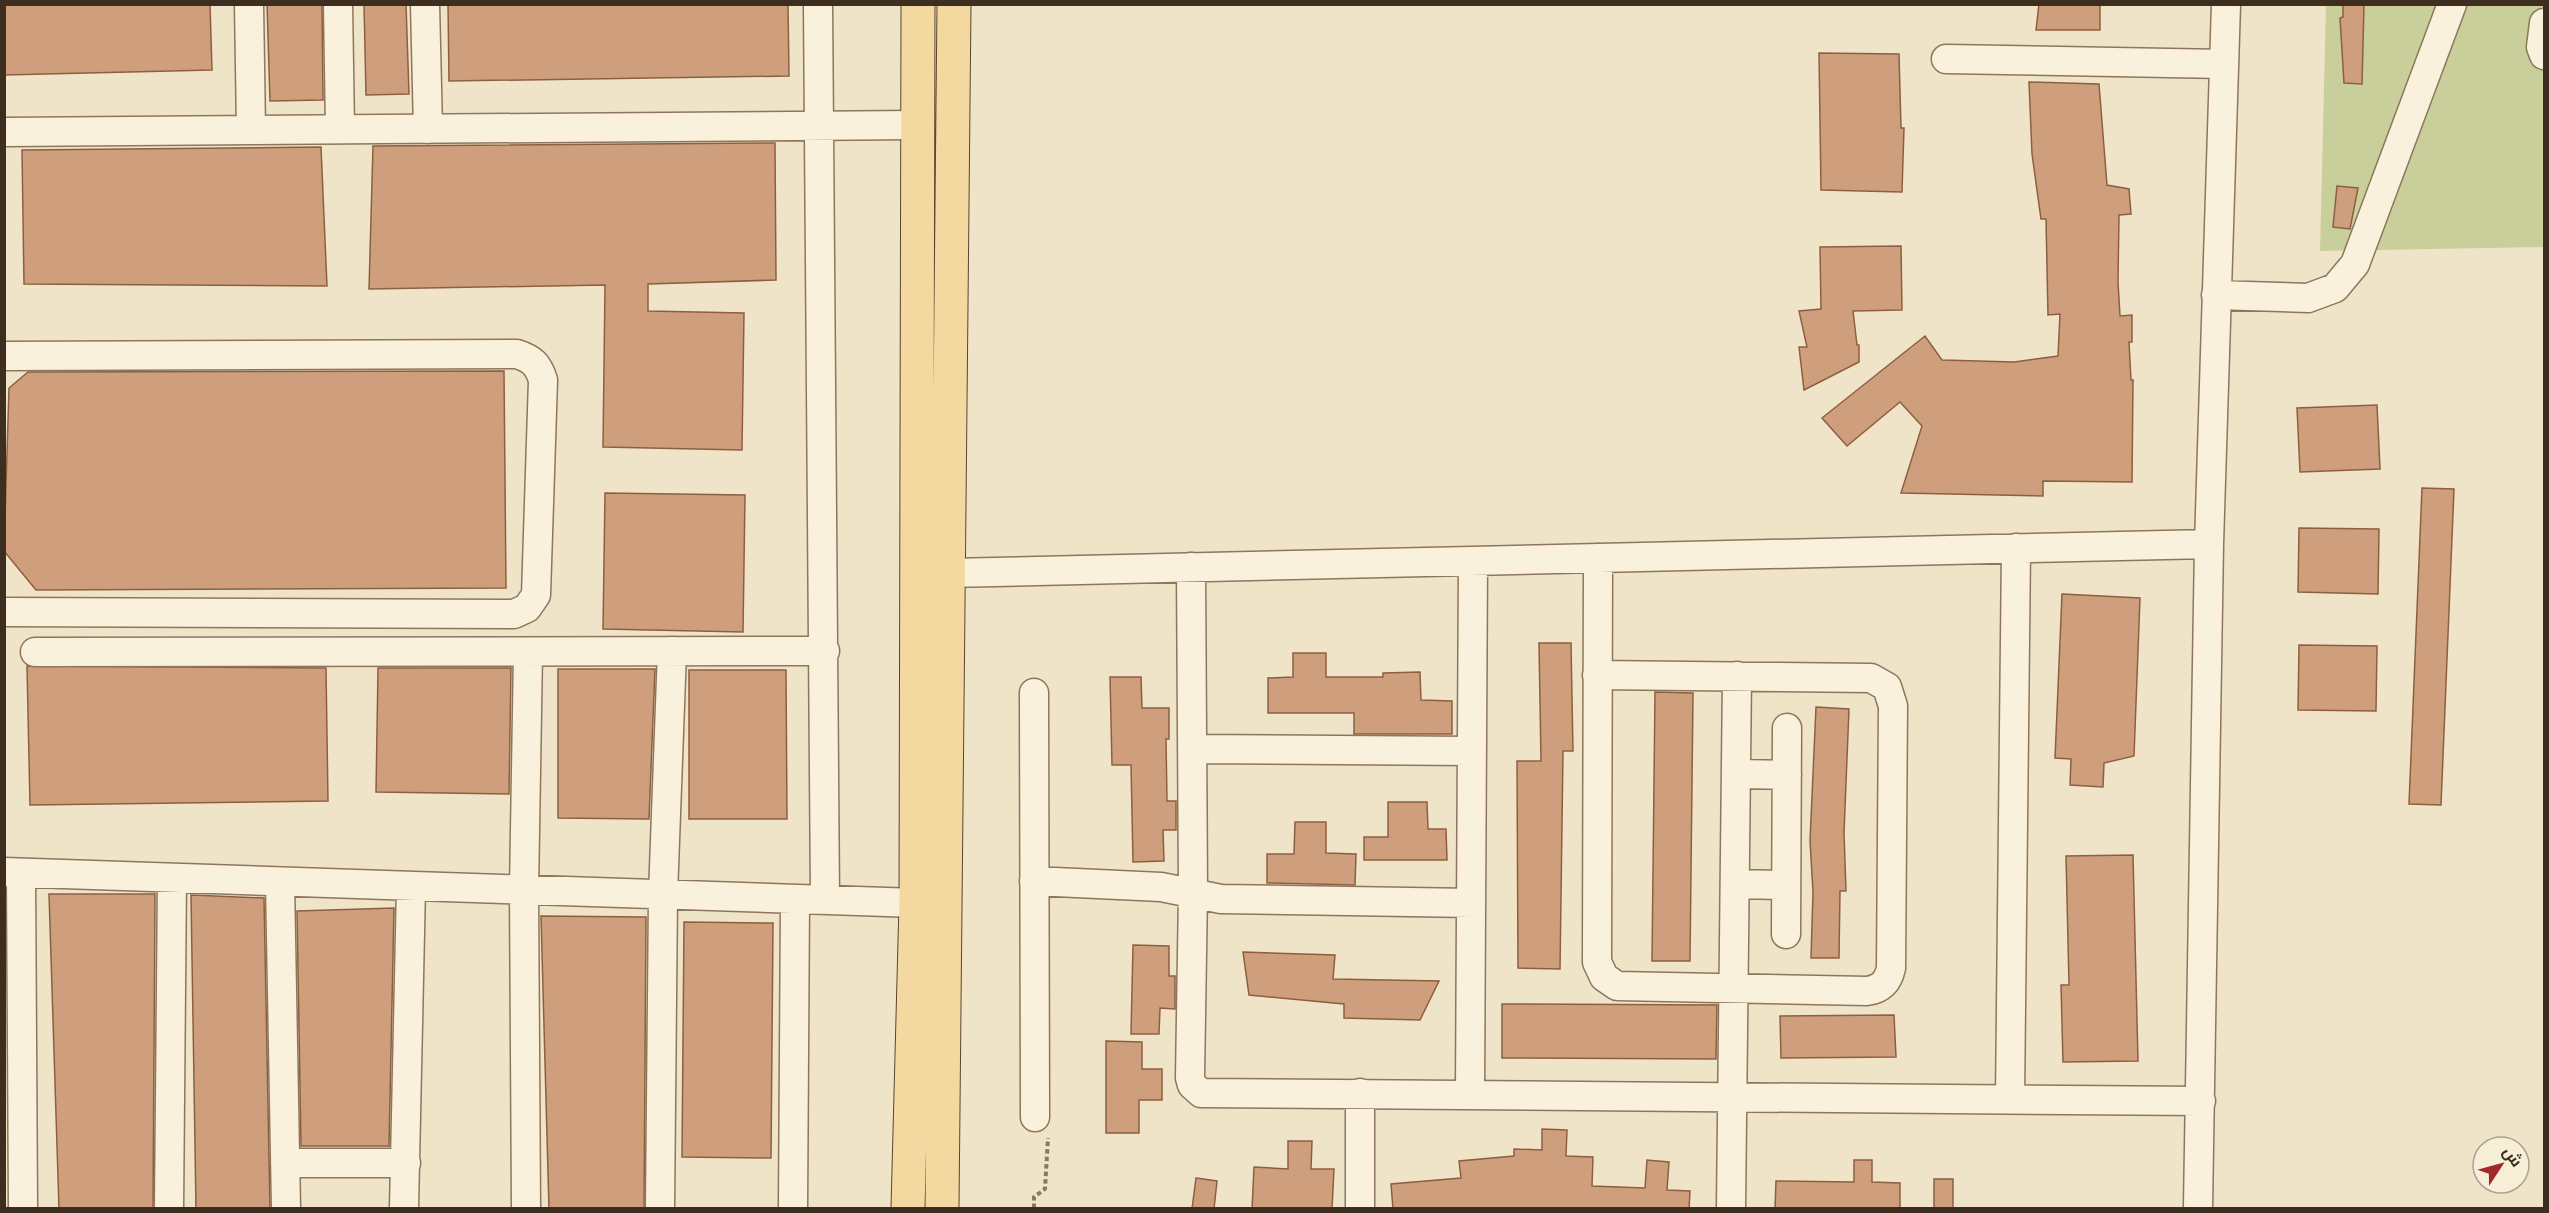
<svg xmlns="http://www.w3.org/2000/svg" width="2549" height="1213" font-family="'Noto Serif',Cairo,serif">
  <style>
    .green { fill: #c9cf9b }
    .building { fill: #cf9f7d; stroke: #8d5f41; stroke-width: 1.5 }
    .lines { fill: none; stroke-linecap: round; stroke-linejoin: round }
    .minor-casing { stroke: #8d765c; stroke-width: 31 }
    .major-casing { stroke: #5b4430; stroke-width: 35 }
    .path { stroke: #8d765c; stroke-width: 4; stroke-dasharray: 4.5 3; stroke-linecap: butt }
    .minor { stroke: #faf1dc; stroke-width: 28 }
    .major { stroke: #f3d9a0; stroke-width: 33 }
  </style>
  <rect width="100%" height="100%" fill="#f0e4c8"/>
  <path class="green" d="M2326 5H2544V247L2320 251Z"/>
  <path class="building" d="M4 4H210L212 70 4 75Z
    M267 4H322L323 100 270 101Z
    M364 4H406L409 94 366 95Z
    M448 4H788L789 76 449 81Z
    M2039 4H2100V30H2036Z
    M2343 4H2364L2362 84 2344 83 2340 18 2343 17Z
    M1819 53 1899 54 1901 128H1904L1902 192 1821 190Z
    M2029 82 2099 84 2107 185 2129 189 2131 214 2119 215 2118 282 2120 316 2132 315V342H2129L2131 380H2133L2132 482 2043 481V496L1901 493 1922 426 1900 402 1847 446 1822 418 1925 336 1942 360 2014 362 2058 356 2060 314 2048 315 2046 219H2041L2032 154Z
    M775 143 776 280 648 284V311L744 313 742 450 603 447 605 285 369 289 373 146Z
    M321 147 327 286 24 284 22 150Z
    M2337 186 2358 188 2350 229 2333 227Z
    M1901 246 1902 310 1853 311 1857 345H1859V362L1804 390 1799 347H1807L1799 311 1821 309 1820 247Z
    M504 371 506 588 36 590 4 551 9 388 28 372Z
    M2377 405 2380 469 2300 472 2297 408Z
    M2422 488 2454 489 2441 805 2409 804Z
    M605 493 745 495 743 632 603 629Z
    M2299 528 2379 529 2378 594 2298 592Z
    M2062 594 2140 598 2134 756 2104 763 2103 787 2070 785 2071 759 2055 758Z
    M1539 643H1571L1573 751H1563L1560 969 1518 968 1517 761H1541Z
    M2299 645 2377 646 2376 711 2298 710Z
    M1293 653H1326V677H1383V673L1420 672 1421 700 1452 701V734H1354V713H1268V678L1293 677Z
    M27 666 326 668 328 801 30 805Z
    M378 668H511L509 794 376 792Z
    M558 669H655L649 819 558 818Z
    M689 670H786L787 819H689Z
    M1110 677H1141L1142 708H1169V739H1166L1167 801H1176V830H1163L1164 861 1133 862 1131 765H1112Z
    M1655 692 1693 693 1690 961H1652Z
    M1816 707 1849 709 1844 833 1846 891H1840L1839 958H1811L1813 892 1810 841Z
    M1388 802H1427L1428 829H1446L1447 860H1364V837H1388Z
    M1295 822H1326V853L1356 854 1355 885 1267 883V854H1294Z
    M2133 855 2138 1061 2063 1062 2061 985H2069L2066 856Z
    M49 894H155L153 1209H59Z
    M191 895 264 898 270 1209H196Z
    M394 908 389 1146H301L297 911Z
    M541 916 646 917 644 1209H549Z
    M684 922 773 923 771 1158 682 1157Z
    M1133 945 1169 946V976H1175V1009L1160 1008 1159 1034H1131Z
    M1243 952 1335 955 1333 979 1439 981 1420 1020 1344 1018V1004L1249 995Z
    M1502 1004 1717 1005 1716 1059 1502 1058Z
    M1894 1015 1896 1057 1781 1058 1780 1016Z
    M1106 1041 1142 1042V1069H1162V1100H1139V1133H1106Z
    M1542 1129 1567 1130 1566 1156 1593 1157 1592 1186 1645 1188 1647 1160 1669 1162 1667 1190 1690 1191 1689 1209H1393L1391 1184 1461 1178 1459 1161 1514 1156V1149L1542 1150Z
    M1288 1141H1312L1311 1169H1334L1332 1209H1252L1254 1167 1288 1169Z
    M1854 1160H1872V1182L1900 1183V1209H1775L1776 1181 1854 1182Z
    M1196 1178 1217 1181 1214 1209H1192Z
    M1934 1179H1953V1209H1934Z"/>
  <g class="lines">
    <defs>
      <path id="minor" d="M249 4 251 130
        M338 4 340 129
        M425 4 428 129
        M818 4 825 900
        M2544 23 2541 47 2544 55
        M1946 59 2224 64
        M4 132 916 125
        M2216 295 2308 298 2335 288 2355 264 2452 4
        M4 356 517 354C532 359 538 364 543 380L536 595 527 608 514 614 4 612
        M1191 567 1193 892 1190 1078 1192 1085 1201 1093 2201 1101
        M948 573 2209 544
        M35 652 825 651
        M1597 675 1871 678 1887 687 1893 706 1891 968C1888 982 1881 989 1867 991L1617 986 1604 977 1597 962 1598 558
        M1034 693 1035 1117
        M1192 749 1472 751
        M1736 774 1787 775
        M4 872 916 903
        M21 873 23 1208
        M1034 881 1161 887 1221 899 1471 903
        M280 882 286 1208
        M1736 884 1786 885
        M1786 934 1787 728
        M1360 1093V1208
        M1470 1093 1473 561
        M2010 1099 2016 548
        M285 1163H406
        M169 1208 172 878
        M404 1208 411 886
        M526 1208 524 890 528 652
        M660 1208 663 895 672 651
        M793 1208 795 899
        M1731 1208 1737 676
        M2198 1208 2209 544 2226 4"/>
      <path id="major" d="M908 1208 916 903 918 4
        M942 1208 954 4"/>
    </defs>
    <use href="#minor" class="minor-casing"/>
    <use href="#major" class="major-casing"/>
    <path class="path" d="M1034 1208V1197L1045 1189 1048 1138"/>
    <use href="#minor" class="minor"/>
    <use href="#major" class="major"/>
  </g>
  <rect width="2549" height="1213" fill="none" stroke="#3d2e20" stroke-width="12"/>
  <g transform="translate(2501 1165) rotate(54)"><circle r="28" fill="#f7eed8" stroke="#ada18e" stroke-width="1.5"/>
  <path d="M0-4.5L10 22L0 15L-10 22Z" fill="#9e2a2b"/>
  <text y="-9" font-size="16" font-weight="bold" text-anchor="middle" fill="#3d2e20">ش</text>
  </g>
</svg>
